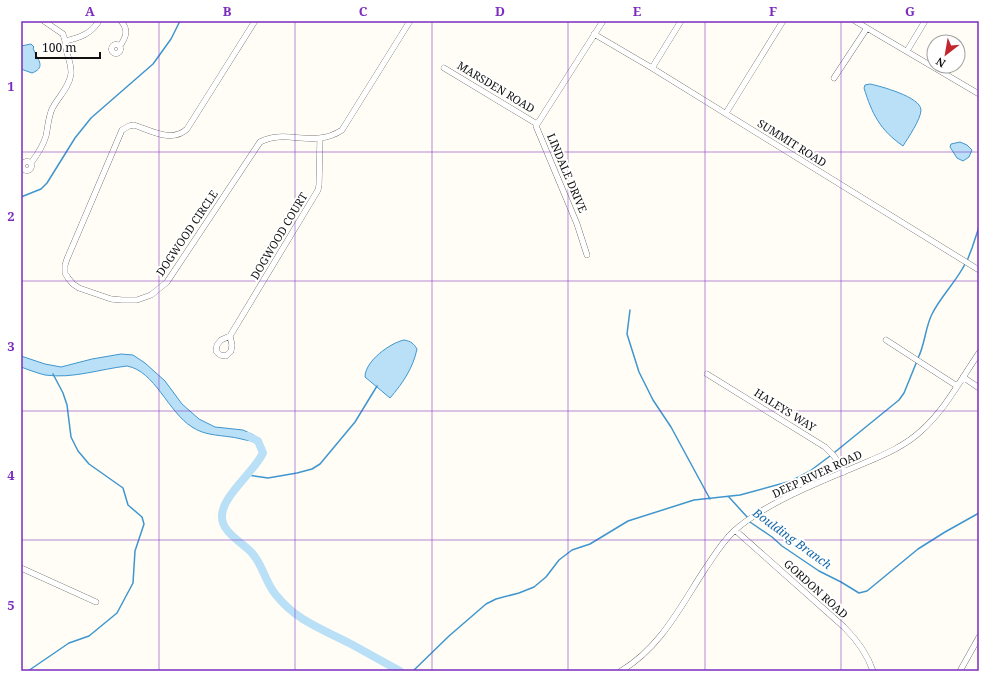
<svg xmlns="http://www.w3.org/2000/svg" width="1000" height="692" font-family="'Noto Serif',serif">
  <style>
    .water { fill: #b9e0f7; stroke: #3f96cf }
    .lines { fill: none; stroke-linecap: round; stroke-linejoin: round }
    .stream { stroke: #3f96cf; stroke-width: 1.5 }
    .river { stroke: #b9e0f7; stroke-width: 8 }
    .minor-casing { stroke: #444; stroke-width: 6 }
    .minor { stroke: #fff; stroke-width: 5.5 }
    .grid { fill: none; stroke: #7b2cbf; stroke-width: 1; stroke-opacity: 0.55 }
    .labels { text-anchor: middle; stroke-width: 4; stroke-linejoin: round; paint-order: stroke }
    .street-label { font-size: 11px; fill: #111; stroke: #fff }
    .water-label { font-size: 12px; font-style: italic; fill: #1768a6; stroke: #fff }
    .neatline { fill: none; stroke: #7b2cbf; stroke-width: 1.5 }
    .grid-label { font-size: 13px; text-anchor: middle; font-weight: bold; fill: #7b2cbf }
  </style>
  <rect width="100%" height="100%" fill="#fffdf5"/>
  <path class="water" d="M31 44 34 47 33 48C34 50 35 53 36 55 39 61 45 68 32 73L21 69V46Z
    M870 84C880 86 921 97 921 110 921 119 908 138 903 146 880 130 872 114 864 88L865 85Z
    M960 142 967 145 972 150 969 157 963 161 957 158 950 147 951 144Z
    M404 340C411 341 414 344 417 349 413 368 403 383 390 398L365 377C365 361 390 343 404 340Z
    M121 354 133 355 145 363 165 381 182 404 199 419 215 427 243 430 254 435 258 441C249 442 240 438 231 437 217 435 204 435 192 427 168 412 155 371 127 366 100 369 73 379 45 375 37 373 29 370 21 367V356L45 364 61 367 92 359Z"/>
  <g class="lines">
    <path class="stream" d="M21 197 41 189 47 183 75 138 91 118 153 64 171 39 180 21
      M967 261 972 248 979 227
      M630 310 627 334 639 372 653 400 671 427 710 499
      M918 358C925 345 925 328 932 314 941 296 956 282 965 264
      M835 452 899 400 904 393 917 361
      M248 475 268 478 297 473 312 469 320 464 355 422 377 386
      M728 496 748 518
      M750 522 772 537 782 546 819 571 841 582 859 593 867 591 918 549 945 532 979 513
      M28 671 69 643 89 636 117 613 133 583 135 551 144 524 142 517 128 505 123 488 89 464 78 451 71 437 67 405 63 393 53 374
      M413 671 449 636 486 604 496 599 519 593 534 587 546 577 559 560 572 550 590 544 628 521 694 500 740 495 791 481 810 471 830 456"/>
    <path class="river" d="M248 436 258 441 263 453C254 472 222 496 222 516 221 532 242 542 252 553 263 565 265 582 276 595 297 621 320 628 349 643 366 652 383 662 400 671"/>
    <defs>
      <path id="minor" d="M44 21 63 34 65 41
        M255 21 187 129C172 143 152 131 134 125L129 126 122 130 67 259 65 265V273L68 278 73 284 79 288 111 299 122 300H137L151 295 167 282 260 142C286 128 314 149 342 130L410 21
        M855 21 979 94
        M594 34 652 68 979 270
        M111.5 49a4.5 4.5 0 1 1 9 0a4.5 4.5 0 1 1-9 0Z
        M120 46C126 37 129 30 121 21
        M907 51 925 21
        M444 68 537 124
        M652 68 681 21
        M834 78 867 28
        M726 113 783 21
        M22.5 166a4.5 4.5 0 1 1 9 0a4.5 4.5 0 1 1-9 0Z
        M31 163C37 155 43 146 46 136 48 127 48 118 52 109 58 97 69 88 71 74 72 63 65 52 65 41 79 38 91 34 99 21
        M587 255 577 224 536 126 603 21
        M230 336 221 340 217 345 216 351 220 355 226 356 231 351 232 345 230 336 318 190 319 185 320 139
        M886 340 957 386
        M707 374 825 447 834 456 844 472
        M963 377 979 388
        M735 530 844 627C857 640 867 653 873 671
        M21 568 96 602
        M621 671C661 647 680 607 705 569 714 556 722 542 734 531 765 503 822 481 860 465 881 456 904 447 921 431 945 410 961 379 979 353
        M960 671 979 637"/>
    </defs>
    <use href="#minor" class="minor-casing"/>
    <use href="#minor" class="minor"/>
  </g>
  <path class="grid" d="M159 21V671M295 21V671M432 21V671M568 21V671M705 21V671M841 21V671M21 152H979M21 281H979M21 411H979M21 540H979"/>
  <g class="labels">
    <g class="street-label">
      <text transform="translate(496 87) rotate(31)" y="4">MARSDEN ROAD</text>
      <text transform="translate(792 143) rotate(32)" y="4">SUMMIT ROAD</text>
      <text transform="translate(567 173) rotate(67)" y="4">LINDALE DRIVE</text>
      <text transform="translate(187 233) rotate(-56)" y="4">DOGWOOD CIRCLE</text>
      <text transform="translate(279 236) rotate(-59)" y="4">DOGWOOD COURT</text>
      <text transform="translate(785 410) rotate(32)" y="4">HALEYS WAY</text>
      <text transform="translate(817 474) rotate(-25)" y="4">DEEP RIVER ROAD</text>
      <text transform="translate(816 589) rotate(42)" y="4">GORDON ROAD</text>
    </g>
    <g class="water-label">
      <text transform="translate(792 539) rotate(36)" y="4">Boulding Branch</text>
    </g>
  </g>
  <rect width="1000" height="692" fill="none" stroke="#ffffff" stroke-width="44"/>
  <g transform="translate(946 54) rotate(211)"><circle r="19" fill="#ffffff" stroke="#a0a0a0"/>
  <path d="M0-3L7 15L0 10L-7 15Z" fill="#c4262e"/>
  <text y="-6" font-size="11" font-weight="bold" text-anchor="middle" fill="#111111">N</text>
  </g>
  <path d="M36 52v6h64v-6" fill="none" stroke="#111111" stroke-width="2"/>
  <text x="42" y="52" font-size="12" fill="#111111" stroke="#ffffff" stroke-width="3" paint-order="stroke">100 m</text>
  <rect x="22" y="22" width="956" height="648" class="neatline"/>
  <g class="grid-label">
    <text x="90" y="16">A</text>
    <text x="227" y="16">B</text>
    <text x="363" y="16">C</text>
    <text x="500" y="16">D</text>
    <text x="637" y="16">E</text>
    <text x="773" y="16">F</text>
    <text x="910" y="16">G</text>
    <text x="11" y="91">1</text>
    <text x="11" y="221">2</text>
    <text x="11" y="351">3</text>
    <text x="11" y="480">4</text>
    <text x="11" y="610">5</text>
  </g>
</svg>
